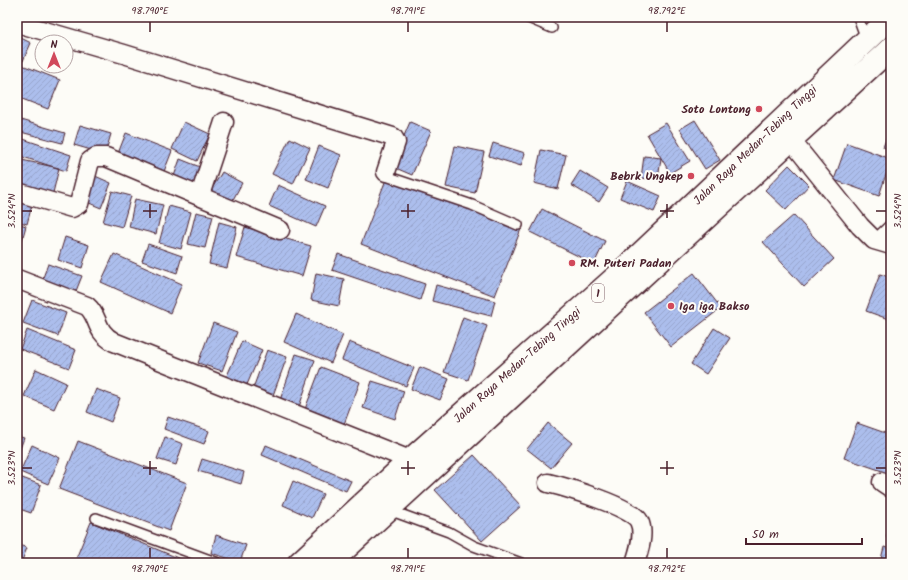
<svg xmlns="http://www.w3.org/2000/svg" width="908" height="580" font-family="Kalam,sans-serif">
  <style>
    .building { fill: url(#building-hatch); stroke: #4a1f2b }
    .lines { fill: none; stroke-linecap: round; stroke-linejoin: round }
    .lane-casing { stroke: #4a1f2b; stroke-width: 12 }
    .street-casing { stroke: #4a1f2b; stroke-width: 21 }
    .highway-casing { stroke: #4a1f2b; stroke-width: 25 }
    .lane { stroke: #fdfcf7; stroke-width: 9 }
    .street { stroke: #fdfcf7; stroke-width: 18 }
    .highway { stroke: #fdfcf7; stroke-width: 22 }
    .ticks { fill: none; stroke: #4a1f2b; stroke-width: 1.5 }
    .poi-dot { fill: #d1495b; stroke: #fdfcf7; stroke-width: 1.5 }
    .labels { text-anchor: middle; stroke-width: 4; stroke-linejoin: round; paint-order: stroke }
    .shield { fill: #fdfcf7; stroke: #806168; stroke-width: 1 }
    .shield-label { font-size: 11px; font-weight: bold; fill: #4a1f2b }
    .poi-label { font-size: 12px; font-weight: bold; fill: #4a1f2b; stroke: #fdfcf7; text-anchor: end }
    .street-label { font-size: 12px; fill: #4a1f2b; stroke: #fdfcf7 }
    .neatline { fill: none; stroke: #4a1f2b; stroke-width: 1.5 }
    .ticks-label { font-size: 10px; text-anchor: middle; fill: #4a1f2b }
  </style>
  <defs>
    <pattern id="building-hatch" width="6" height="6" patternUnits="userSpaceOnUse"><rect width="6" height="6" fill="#acbeed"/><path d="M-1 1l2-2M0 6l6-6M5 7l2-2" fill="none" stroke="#96a3cb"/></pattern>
  </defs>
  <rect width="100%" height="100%" fill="#fdfcf7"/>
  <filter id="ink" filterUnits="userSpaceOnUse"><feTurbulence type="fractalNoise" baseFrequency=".025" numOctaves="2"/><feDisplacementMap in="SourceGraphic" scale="8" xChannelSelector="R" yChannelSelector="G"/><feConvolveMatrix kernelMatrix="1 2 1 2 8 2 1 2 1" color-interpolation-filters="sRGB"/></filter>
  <g filter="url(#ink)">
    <path class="building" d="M17 36 31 43 23 61 17 58Z
      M17 63 60 80 48 109 17 97Z
      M17 119 65 133 62 143 17 131Z
      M695 120 720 160 705 169 680 129Z
      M184 122 210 134 197 161 172 149Z
      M410 122 431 131 412 175 391 166Z
      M666 123 690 161 670 173 647 134Z
      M80 125 111 134 105 154 74 145Z
      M891 127V150L883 147Z
      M126 133 172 151 163 174 117 156Z
      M17 137 71 155 66 171 17 155Z
      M290 138 310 148 293 184 272 174Z
      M493 143 525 153 521 166 489 156Z
      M847 143 891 159 879 196 834 180Z
      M319 146 341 155 328 188 306 179Z
      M455 146 484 152 475 193 446 187Z
      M541 150 566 155 558 189 534 183Z
      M644 156 661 158 658 180 641 178Z
      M17 159 59 168 53 193 17 184Z
      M180 159 205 169 197 191 172 182Z
      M789 165 809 185 786 210 765 190Z
      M580 171 608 188 599 202 571 185Z
      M222 172 242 183 229 207 208 195Z
      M93 175 111 183 101 208 82 200Z
      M387 177 521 229 495 296 361 244Z
      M627 181 661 196 654 212 620 198Z
      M278 185 325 206 316 227 269 206Z
      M112 191 131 196 122 227 103 222Z
      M135 199 163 205 156 234 129 227Z
      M17 201 32 205 27 224 17 221Z
      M169 206 191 212 181 249 159 243Z
      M542 209 605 241 594 264 530 232Z
      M196 212 213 216 205 248 188 244Z
      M794 215 834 259 804 287 763 242Z
      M219 222 237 227 227 268 209 264Z
      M17 223 26 226 22 240 17 238Z
      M245 227 311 246 302 276 236 257Z
      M65 237 89 245 82 268 58 260Z
      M148 244 182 256 177 273 142 261Z
      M114 254 182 284 170 313 101 282Z
      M338 254 425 284 420 300 332 270Z
      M48 264 82 276 74 296 41 283Z
      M316 273 344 279 339 306 311 300Z
      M694 273 721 308 671 347 644 312Z
      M880 274 891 278V320L866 311Z
      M436 285 495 301 491 316 432 301Z
      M32 300 66 313 58 336 23 323Z
      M296 314 343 335 331 363 284 342Z
      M463 317 487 326 468 380 444 372Z
      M213 323 237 332 222 371 198 363Z
      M714 328 730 338 706 374 691 364Z
      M27 330 76 350 69 368 20 349Z
      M242 341 262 350 246 387 226 378Z
      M349 342 414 368 406 386 342 360Z
      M267 350 287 357 272 398 252 391Z
      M296 354 315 360 299 407 280 400Z
      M321 367 360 382 341 432 302 417Z
      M420 367 449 379 440 400 411 389Z
      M36 369 66 383 54 409 24 396Z
      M372 381 404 391 395 419 363 408Z
      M96 389 120 398 111 422 87 412Z
      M168 417 209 431 204 444 164 429Z
      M548 423 572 443 551 468 527 449Z
      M857 423 891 435V474L844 458Z
      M17 436 24 438 17 457Z
      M165 437 183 444 176 465 157 459Z
      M78 441 187 483 169 531 59 489Z
      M32 445 60 458 48 484 20 472Z
      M266 445 351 481 346 491 262 455Z
      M474 455 521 506 482 541 435 490Z
      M202 459 244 472 241 484 198 471Z
      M17 476 41 485 31 513 17 508Z
      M293 481 323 494 312 518 283 505Z
      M91 522 190 563H79L75 561Z
      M891 524V539L886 537Z
      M216 535 246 545 240 562 211 553Z
      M17 544 27 548 21 563H17Z
      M884 547 891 549V563H880Z"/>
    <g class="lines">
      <defs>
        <path id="lane" d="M526 17 552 28
          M858 17 866 39
          M386 172 389 177 472 205 518 225
          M874 240 891 224
          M389 510 449 532 474 546 521 563
          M96 518 218 563"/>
        <path id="street" d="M17 23 124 54 393 137 396 142 386 172
          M790 139 860 226 874 240 891 245
          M17 192 72 208 79 204 90 161 96 157H106L280 230
          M200 195 224 122
          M17 279 87 306C100 317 94 331 114 342L410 460
          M882 482 891 488
          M548 483C565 487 632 507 639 521 645 533 639 551 635 563"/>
        <path id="highway" d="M299 563 410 460 618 275 891 17
          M330 563 891 48"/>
      </defs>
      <use href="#lane" class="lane-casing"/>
      <use href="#street" class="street-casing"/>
      <use href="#highway" class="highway-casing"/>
      <use href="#lane" class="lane"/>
      <use href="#street" class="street"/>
      <use href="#highway" class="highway"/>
    </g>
  </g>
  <path class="ticks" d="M150 22V32M408 22V32M667 22V32M150 204V218M408 204V218M667 204V218M22 211H32M143 211H157M401 211H415M660 211H674M876 211H886M150 461V475M408 461V475M667 461V475M22 468H32M143 468H157M401 468H415M660 468H674M876 468H886M150 548V558M408 548V558M667 548V558"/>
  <g class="poi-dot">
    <circle cx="759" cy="109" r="4"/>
    <circle cx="691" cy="176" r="4"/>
    <circle cx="572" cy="263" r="4"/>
    <circle cx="671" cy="306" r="4"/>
  </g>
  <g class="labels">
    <rect class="shield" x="592" y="284" width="12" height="18" rx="3"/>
    <g class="shield-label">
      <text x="598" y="297">1</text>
    </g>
    <g class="poi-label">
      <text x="751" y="113">Soto Lontong</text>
      <text x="683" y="180">Bebrk Ungkep</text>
      <text x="580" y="267" text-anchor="start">RM. Puteri Padan</text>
      <text x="679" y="310" text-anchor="start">Iga iga Bakso</text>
    </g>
    <g class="street-label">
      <text transform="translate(755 145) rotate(-44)" y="4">Jalan Raya Medan-Tebing Tinggi</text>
      <text transform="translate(517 365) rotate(-42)" y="4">Jalan Raya Medan-Tebing Tinggi</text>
    </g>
  </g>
  <rect width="908" height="580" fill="none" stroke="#fdfcf7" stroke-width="44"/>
  <g transform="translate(54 54)"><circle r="19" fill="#fdfcf7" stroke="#b5a4a5"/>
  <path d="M0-3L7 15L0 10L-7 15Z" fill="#d1495b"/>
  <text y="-6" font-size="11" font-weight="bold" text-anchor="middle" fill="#4a1f2b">N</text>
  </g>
  <path d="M746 538v6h116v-6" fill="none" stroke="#4a1f2b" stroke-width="2"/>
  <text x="752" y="538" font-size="12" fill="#4a1f2b" stroke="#fdfcf7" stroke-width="3" paint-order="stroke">50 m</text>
  <rect x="22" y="22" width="864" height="536" class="neatline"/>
  <g class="ticks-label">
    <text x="150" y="14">98.790°E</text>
    <text x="408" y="14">98.791°E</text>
    <text x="667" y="14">98.792°E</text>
    <text transform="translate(11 211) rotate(-90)" y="4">3.524°N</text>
    <text transform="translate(897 211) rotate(-90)" y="4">3.524°N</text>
    <text transform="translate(11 468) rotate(-90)" y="4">3.523°N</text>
    <text transform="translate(897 468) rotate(-90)" y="4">3.523°N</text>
    <text x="150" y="572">98.790°E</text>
    <text x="408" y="572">98.791°E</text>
    <text x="667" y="572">98.792°E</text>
  </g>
</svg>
